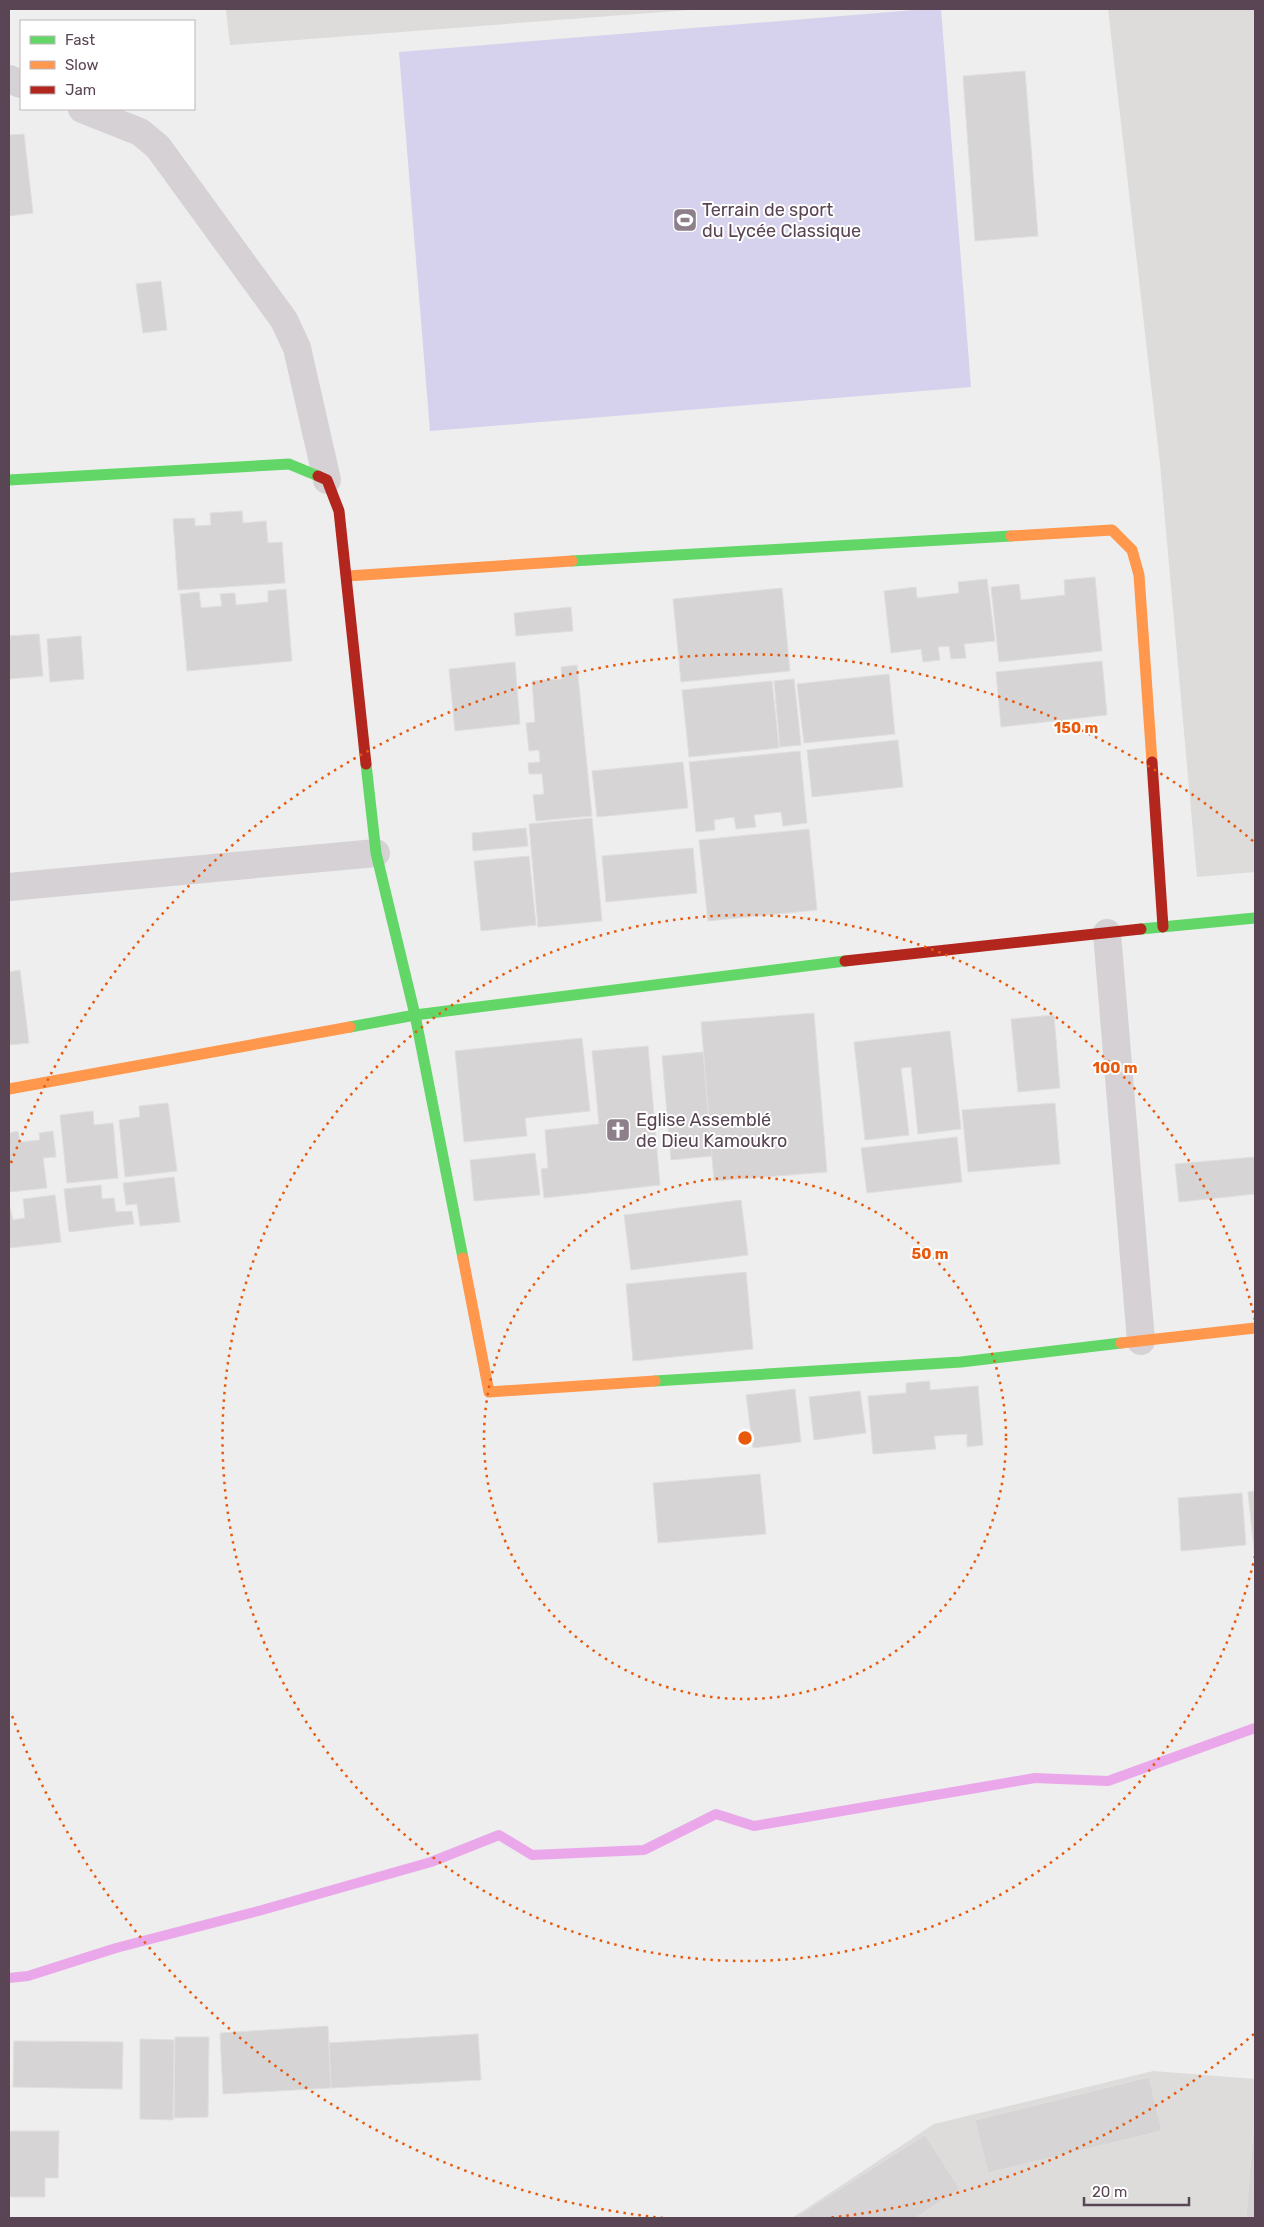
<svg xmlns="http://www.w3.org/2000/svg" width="1264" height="2227" font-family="Rubik,sans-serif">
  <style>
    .education { fill: #dddcdb }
    .green { fill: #d6d2ed }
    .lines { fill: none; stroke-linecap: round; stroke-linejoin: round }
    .stream { stroke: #eaa7ea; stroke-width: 10 }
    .building { fill: #d6d4d5; stroke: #e0dfdf }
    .path { stroke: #c2bcc8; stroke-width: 3; stroke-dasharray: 4 2.5; stroke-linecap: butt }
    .street { stroke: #d5d1d4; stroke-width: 28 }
    .fast { stroke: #63d668; stroke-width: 11 }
    .slow { stroke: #ff974d; stroke-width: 11 }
    .jam { stroke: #b3261e; stroke-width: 11 }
    .ring { fill: none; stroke: #e8590c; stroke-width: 2.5; stroke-dasharray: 2.5 5 }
    .labels { text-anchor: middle; stroke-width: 4; stroke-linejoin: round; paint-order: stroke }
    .poi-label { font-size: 18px; fill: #594554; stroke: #fff; text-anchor: start }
    .centre { fill: #e8590c; stroke: #fff; stroke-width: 2.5 }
    .ring-label { font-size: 15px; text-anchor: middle; font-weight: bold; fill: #e8590c; stroke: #fff; stroke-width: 4; stroke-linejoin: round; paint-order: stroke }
  </style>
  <rect width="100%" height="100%" fill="#edeeed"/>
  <path class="education" d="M239 9H703L230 45 226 10Z
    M1108 9H1255V872L1197 877 1160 464Z
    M1153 2071 1255 2079V2218H792L934 2124Z"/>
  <path class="green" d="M927 9H941L971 387 430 431 399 52Z"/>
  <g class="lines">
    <path class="stream" d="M9 1978 28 1976 116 1948 262 1910 431 1862 499 1835 532 1855 644 1850 716 1814 754 1826 1035 1778 1108 1781 1255 1728"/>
  </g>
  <path class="building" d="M1025 71 1038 236 975 241 963 76Z
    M24 134 33 213 9 216V135Z
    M161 281 167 330 143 333 136 284Z
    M242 511 243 523 266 521 268 543 282 542 285 583 178 590 173 519 195 518V526L211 525 210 513Z
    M1095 577 1102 651 999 662 991 587 1019 584 1021 600 1065 595 1064 580Z
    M987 579 995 641 964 644 966 658 951 659 949 646 938 647 940 660 923 662 921 649 891 653 884 591 916 587 917 598 959 593 958 582Z
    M782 588 790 671 681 682 673 599Z
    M286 589 292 661 187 671 180 594 199 592 201 608 222 606 220 594 235 593 236 605 268 602V591Z
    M571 607 573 631 516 636 514 613Z
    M39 634 43 676 9 679V636Z
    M81 636 84 679 50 682 47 639Z
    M1102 661 1107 715 1001 727 996 672Z
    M515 662 520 724 455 731 449 669Z
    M577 665 592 816 536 821 533 795 544 794 542 774H529L528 763 540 762 539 750 529 751 526 723 535 722 532 681 562 679 561 667Z
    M889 674 895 734 804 743 797 684Z
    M794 679 801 745 780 747 774 681Z
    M772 681 779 748 689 757 682 690Z
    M898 740 903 787 812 797 807 750Z
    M800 751 807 823 783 826 781 812 754 815 756 827 736 829 734 817 714 820 715 830 696 832 689 762Z
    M683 762 688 808 597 817 592 771Z
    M592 818 602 921 538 927 529 824Z
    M526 828 528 846 473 851 472 833Z
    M809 829 817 910 708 921 699 840Z
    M693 848 697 893 606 902 602 856Z
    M529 856 536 925 481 931 474 861Z
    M20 970 29 1043 9 1045V972Z
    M814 1013 827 1172 714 1181 701 1022Z
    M1054 1015 1060 1088 1018 1092 1011 1019Z
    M950 1031 961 1129 918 1134 911 1067 901 1068 909 1135 865 1140 854 1042Z
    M582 1038 590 1111 525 1118 527 1136 464 1142 455 1051Z
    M648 1046 660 1185 544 1198 541 1169 548 1168 545 1130 599 1124 592 1051Z
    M703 1052 712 1156 671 1160 662 1056Z
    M168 1103 177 1171 125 1177 119 1120 140 1117 139 1106Z
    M1055 1103 1060 1164 968 1172 962 1110Z
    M93 1111 94 1125 113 1123 118 1178 67 1183 60 1115Z
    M18 1131 20 1142 40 1140 39 1133 53 1131 56 1157 43 1158 47 1188 9 1192V1133Z
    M957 1137 962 1182 867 1193 861 1148Z
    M535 1153 540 1195 474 1201 470 1160Z
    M1255 1157V1194L1179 1202 1175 1164Z
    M174 1177 180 1222 140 1226 137 1204 126 1205 123 1183Z
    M101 1185 102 1199 114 1198 116 1212 132 1211 134 1224 69 1232 64 1189Z
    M55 1195 61 1242 9 1248V1203L13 1220 25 1218 23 1199Z
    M741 1200 748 1255 631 1270 624 1215Z
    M746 1272 753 1349 633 1361 626 1284Z
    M930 1381V1390L978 1386 983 1445 967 1447V1434L934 1436 936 1449 873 1454 868 1396 906 1393V1383Z
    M795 1389 801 1442 753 1448 746 1395Z
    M860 1391 866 1433 814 1440 809 1397Z
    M760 1474 766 1534 658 1543 653 1483Z
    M1255 1491V1561L1248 1492Z
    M1242 1493 1246 1545 1181 1551 1178 1498Z
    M328 2026 331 2088 223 2094 220 2033Z
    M478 2034 481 2080 331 2088 329 2043Z
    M175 2037H209L208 2117 174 2118Z
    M140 2039 174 2040 173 2120 140 2119Z
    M14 2041 123 2042 122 2089 13 2087Z
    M1149 2077 1162 2131 988 2173 975 2120Z
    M1255 2110V2218H1246Z
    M9 2131H59L58 2178H45V2197H9Z
    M925 2135 960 2189 915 2218H801L799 2215Z"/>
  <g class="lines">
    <path class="path" d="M695 9V10"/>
    <path class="street" d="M9 79 21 84
      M82 109 140 132 158 147 284 320 297 348 327 480
      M9 887 376 853
      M1107 933 1141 1341"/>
    <path class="fast" d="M9 480 289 464 318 476
      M572 561 1011 536
      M366 764 376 853 415 1015 463 1258
      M1141 929 1255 918
      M350 1027 415 1015 845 961
      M655 1381 961 1362 1121 1343"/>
    <path class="slow" d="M1011 536 1112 530 1132 550 1139 575 1152 762
      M348 576 572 561
      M9 1089 350 1027
      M463 1258 489 1392 655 1381
      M1121 1343 1255 1328"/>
    <path class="jam" d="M318 476 327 480 339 511 366 764
      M1152 762 1163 927
      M845 961 1141 929"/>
  </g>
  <g class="ring">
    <circle cx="745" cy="1438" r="261"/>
    <path d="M1255 1556A523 523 0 1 1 1255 1320"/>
    <path d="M1254 2034A784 784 0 0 1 827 2218M663 2218A784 784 0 0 1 11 1713M11 1163A784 784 0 0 1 1254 842"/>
  </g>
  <defs>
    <symbol id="stadium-square" viewBox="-11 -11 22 22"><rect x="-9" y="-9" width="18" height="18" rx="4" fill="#8d808a" stroke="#fff"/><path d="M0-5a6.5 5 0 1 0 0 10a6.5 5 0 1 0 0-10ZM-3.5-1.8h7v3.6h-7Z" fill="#fff"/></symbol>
    <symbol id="church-square" viewBox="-11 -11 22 22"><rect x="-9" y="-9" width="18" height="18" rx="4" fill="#8d808a" stroke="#fff"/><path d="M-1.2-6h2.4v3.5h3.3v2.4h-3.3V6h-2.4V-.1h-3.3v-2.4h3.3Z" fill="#fff"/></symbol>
  </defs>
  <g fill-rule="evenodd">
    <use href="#stadium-square" x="671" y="206" width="28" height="28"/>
    <use href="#church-square" x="604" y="1116" width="28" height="28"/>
  </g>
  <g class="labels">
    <g class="poi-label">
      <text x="702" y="216">Terrain de sport<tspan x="702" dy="21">du Lycée Classique</tspan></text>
      <text x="636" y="1126">Eglise Assemblé<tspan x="636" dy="21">de Dieu Kamoukro</tspan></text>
    </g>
  </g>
  <circle cx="745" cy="1438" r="8" class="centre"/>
  <g class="ring-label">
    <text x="1076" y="733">150 m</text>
    <text x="1115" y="1073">100 m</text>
    <text x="930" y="1259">50 m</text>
  </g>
  <rect width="1264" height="2227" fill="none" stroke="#594554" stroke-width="20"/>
  <rect x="20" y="20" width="175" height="90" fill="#ffffff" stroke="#bdb5bb"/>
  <rect x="30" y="36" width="25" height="8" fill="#63d668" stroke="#bdb5bb"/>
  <text x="65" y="45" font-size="15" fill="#594554">Fast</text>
  <rect x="30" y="61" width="25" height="8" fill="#ff974d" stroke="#bdb5bb"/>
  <text x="65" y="70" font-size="15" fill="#594554">Slow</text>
  <rect x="30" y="86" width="25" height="8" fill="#b3261e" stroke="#bdb5bb"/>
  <text x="65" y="95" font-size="15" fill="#594554">Jam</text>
  <path d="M1084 2197v8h105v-8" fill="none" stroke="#594554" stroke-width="2.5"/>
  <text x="1092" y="2197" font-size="15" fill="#594554" stroke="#ffffff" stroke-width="4" paint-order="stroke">20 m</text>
</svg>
